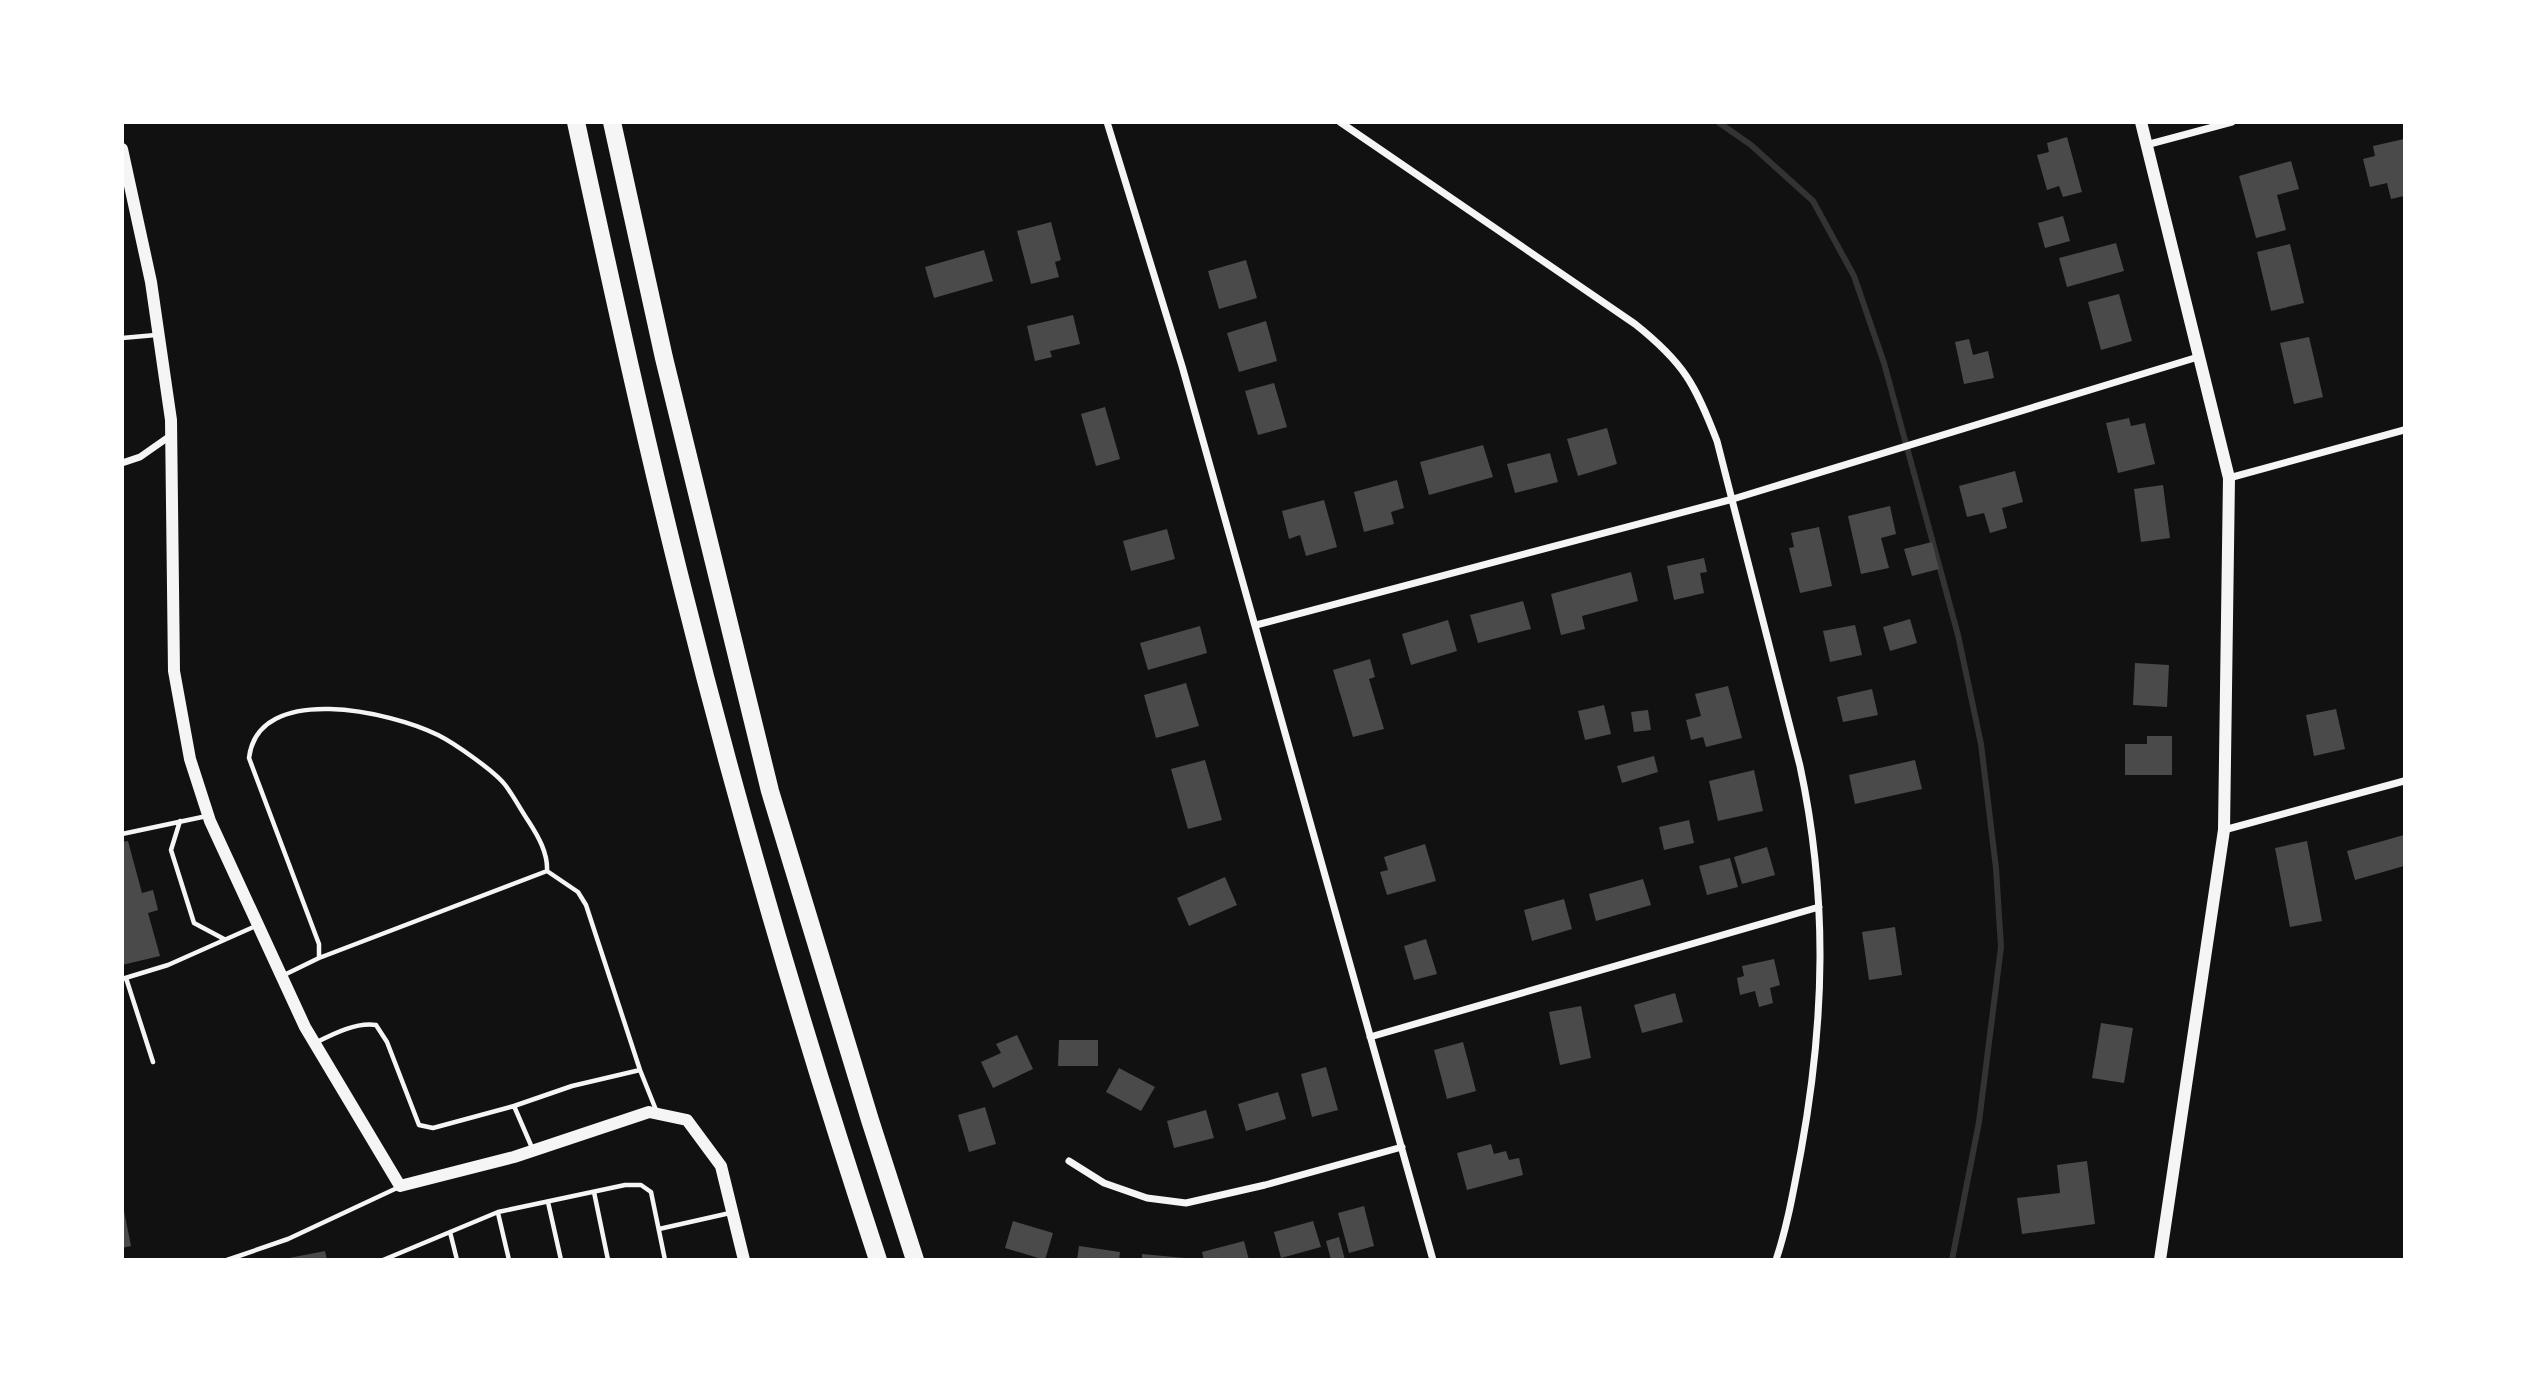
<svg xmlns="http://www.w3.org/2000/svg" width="2527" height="1382" font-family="'Fira Sans',sans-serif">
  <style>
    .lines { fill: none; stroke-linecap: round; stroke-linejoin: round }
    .stream { stroke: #333; stroke-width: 6 }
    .building { fill: #4a4a4a }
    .service { stroke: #f5f5f5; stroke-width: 4.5 }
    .minor { stroke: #f5f5f5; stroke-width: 7 }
    .tertiary { stroke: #f5f5f5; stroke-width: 12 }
    .motorway { stroke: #f5f5f5; stroke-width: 18 }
  </style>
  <rect width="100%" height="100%" fill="#111"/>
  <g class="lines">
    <path class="stream" d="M1718 122 1751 145 1813 201 1854 276 1884 363 1958 635 1981 744 1996 868 2001 947 1979 1122 1952 1260"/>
  </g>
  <path class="building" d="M2067 137 2082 192 2063 197 2059 186 2047 190 2037 155 2049 152 2047 143Z
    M2404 139V196L2391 199 2387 183 2370 187 2363 159 2375 156 2373 146Z
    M2291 161 2299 189 2277 195 2286 230 2256 238 2239 176Z
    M2063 216 2070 241 2045 248 2038 223Z
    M1051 222 1061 260 1055 262 1059 277 1031 284 1017 231Z
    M2116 243 2124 271 2067 287 2059 258Z
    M2290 244 2304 303 2271 311 2257 252Z
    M984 250 993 281 934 298 925 267Z
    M1246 260 1257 298 1219 309 1208 271Z
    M2119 294 2132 341 2101 350 2088 302Z
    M1073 315 1080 344 1050 351 1052 357 1035 361 1027 326Z
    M1266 321 1277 361 1239 372 1227 333Z
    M2309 337 2323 397 2294 404 2280 343Z
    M1969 339 1973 355 1988 351 1994 378 1964 384 1955 342Z
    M1274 383 1287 427 1258 435 1245 391Z
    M1105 407 1120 459 1096 466 1081 414Z
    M2129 418 2131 426 2145 423 2155 464 2118 473 2106 423Z
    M1607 428 1617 464 1578 476 1567 439Z
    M1483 445 1493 477 1429 495 1420 462Z
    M1550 453 1558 482 1515 493 1507 464Z
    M2015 471 2023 502 2002 508 2007 528 1990 533 1984 513 1967 517 1959 486Z
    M1397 480 1404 508 1391 512 1394 524 1364 532 1354 492Z
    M2163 485 2170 538 2141 542 2134 489Z
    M1324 500 1337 547 1306 556 1300 535 1289 539 1282 511Z
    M1890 506 1896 534 1881 538 1889 568 1861 574 1848 516Z
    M1819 527 1832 586 1800 593 1789 548 1794 547 1791 533Z
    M1167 529 1175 559 1131 571 1123 541Z
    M1932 542 1939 569 1912 576 1904 549Z
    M1704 558 1707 572 1700 573 1704 593 1674 600 1667 566Z
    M1631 572 1638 601 1582 616 1585 629 1561 635 1551 594Z
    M1523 601 1531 629 1478 643 1470 615Z
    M1910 619 1917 643 1890 651 1883 627Z
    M1448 620 1457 651 1411 665 1402 634Z
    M1855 625 1862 655 1830 662 1823 631Z
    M1200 626 1207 653 1148 670 1140 643Z
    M1370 659 1375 677 1369 679 1384 729 1353 737 1333 670Z
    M2135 663 2169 665 2167 707 2133 705Z
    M1186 683 1199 726 1156 738 1144 695Z
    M1728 686 1742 738 1706 747 1703 737 1691 740 1686 720 1701 716 1695 694Z
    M1872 689 1878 715 1843 722 1837 697Z
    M1604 705 1611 734 1585 740 1578 711Z
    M2336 709 2345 749 2314 756 2306 715Z
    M1648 710 1651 730 1634 732 1631 712Z
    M2147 736H2172V775H2125V744H2147Z
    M1654 756 1658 772 1622 783 1617 766Z
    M1205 760 1222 820 1188 829 1171 769Z
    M1915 760 1922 789 1855 804 1849 775Z
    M1754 770 1763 811 1718 821 1709 781Z
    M1689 820 1694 843 1664 850 1659 827Z
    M2404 835V866L2355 880 2347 851Z
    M128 841 142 893 153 890 158 910 148 913 160 956 122 965V842Z
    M2307 841 2322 921 2290 927 2275 848Z
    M1425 844 1436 881 1387 895 1380 872 1388 870 1384 857Z
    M1767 847 1775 875 1742 884 1734 857Z
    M1730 858 1738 887 1707 895 1699 866Z
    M1225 877 1237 905 1189 926 1177 898Z
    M1643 879 1651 905 1596 921 1589 894Z
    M1564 899 1572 929 1532 941 1524 910Z
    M1895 927 1902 975 1869 980 1862 932Z
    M1426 939 1437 974 1414 980 1404 946Z
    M1774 959 1780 985 1770 988 1773 1003 1759 1007 1755 991 1740 995 1737 978 1744 976 1742 966Z
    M1675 993 1683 1022 1642 1033 1634 1005Z
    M1581 1006 1591 1058 1560 1065 1549 1012Z
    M2101 1023 2133 1028 2124 1083 2092 1078Z
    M1017 1035 1033 1069 993 1088 981 1062 1001 1053 996 1044Z
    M1059 1040H1098V1066H1058Z
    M1463 1042 1476 1091 1447 1099 1434 1050Z
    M1326 1067 1338 1110 1312 1117 1301 1074Z
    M1119 1068 1155 1087 1141 1111 1106 1092Z
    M1278 1092 1286 1119 1246 1131 1238 1104Z
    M985 1107 996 1144 969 1152 958 1115Z
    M1206 1110 1214 1138 1174 1148 1167 1121Z
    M1491 1144 1494 1154 1506 1151 1509 1160 1519 1158 1523 1175 1467 1190 1457 1153Z
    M2087 1161 2095 1224 2022 1234 2017 1198 2060 1193 2057 1165Z
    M1364 1206 1374 1246 1349 1253 1338 1213Z
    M124 1211 131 1246 122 1248V1212Z
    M1013 1221 1053 1233 1045 1260 1005 1248Z
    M1313 1221 1321 1247 1281 1258 1274 1232Z
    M1339 1237 1345 1260H1331L1326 1241Z
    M1244 1241 1249 1260H1204L1202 1252Z
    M1079 1246 1120 1252 1119 1260H1077Z
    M325 1251 327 1260H289V1258Z
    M1142 1254 1185 1258V1260H1142Z"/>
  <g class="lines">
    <path class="service" d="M122 338 156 335
      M180 821 171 850 194 923 224 939
      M122 834 207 816
      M282 976 319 958V944L249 758C258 681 392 712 438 735 454 743 496 772 506 786 514 797 521 810 529 822 538 836 548 853 547 871L319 958
      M126 978 153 1062
      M122 979 168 965 258 925
      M315 1043C333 1034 356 1022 376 1025L387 1042 419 1125 433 1128 514 1106 533 1150
      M640 1070 656 1110
      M514 1106 572 1086 640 1070 586 905 578 892 547 871
      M594 1192 608 1260
      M548 1202 561 1260
      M498 1213 509 1260
      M659 1229 730 1213
      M450 1232 457 1260
      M227 1260 288 1239 397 1188
      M383 1260 498 1212 625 1185H641L651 1192 665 1260"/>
    <path class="minor" d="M1107 122 1182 366 1433 1260
      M1340 122 1635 324C1684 363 1695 384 1717 441L1800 766C1828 897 1825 1019 1801 1151 1794 1187 1788 1224 1776 1260
      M2146 145 2232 122
      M122 463 140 457 170 436
      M2229 478 2404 430
      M1256 625 1733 499 2198 357
      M2224 830 2404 781
      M1370 1037 1819 907
      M1069 1161 1104 1183 1147 1198 1186 1203 1265 1185 1402 1147"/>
    <path class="tertiary" d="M2141 122 2229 478 2224 830 2160 1260
      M122 149 151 282 171 420 174 671 190 759 210 821 305 1027 400 1186 514 1157 649 1112 687 1120 721 1166 744 1260"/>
    <path class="motorway" d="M576 122C610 278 644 435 683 590 739 815 805 1039 878 1260
      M612 122 664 358 770 791 870 1120 915 1260"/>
  </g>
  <rect width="2527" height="1382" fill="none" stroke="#ffffff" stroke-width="248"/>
</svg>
